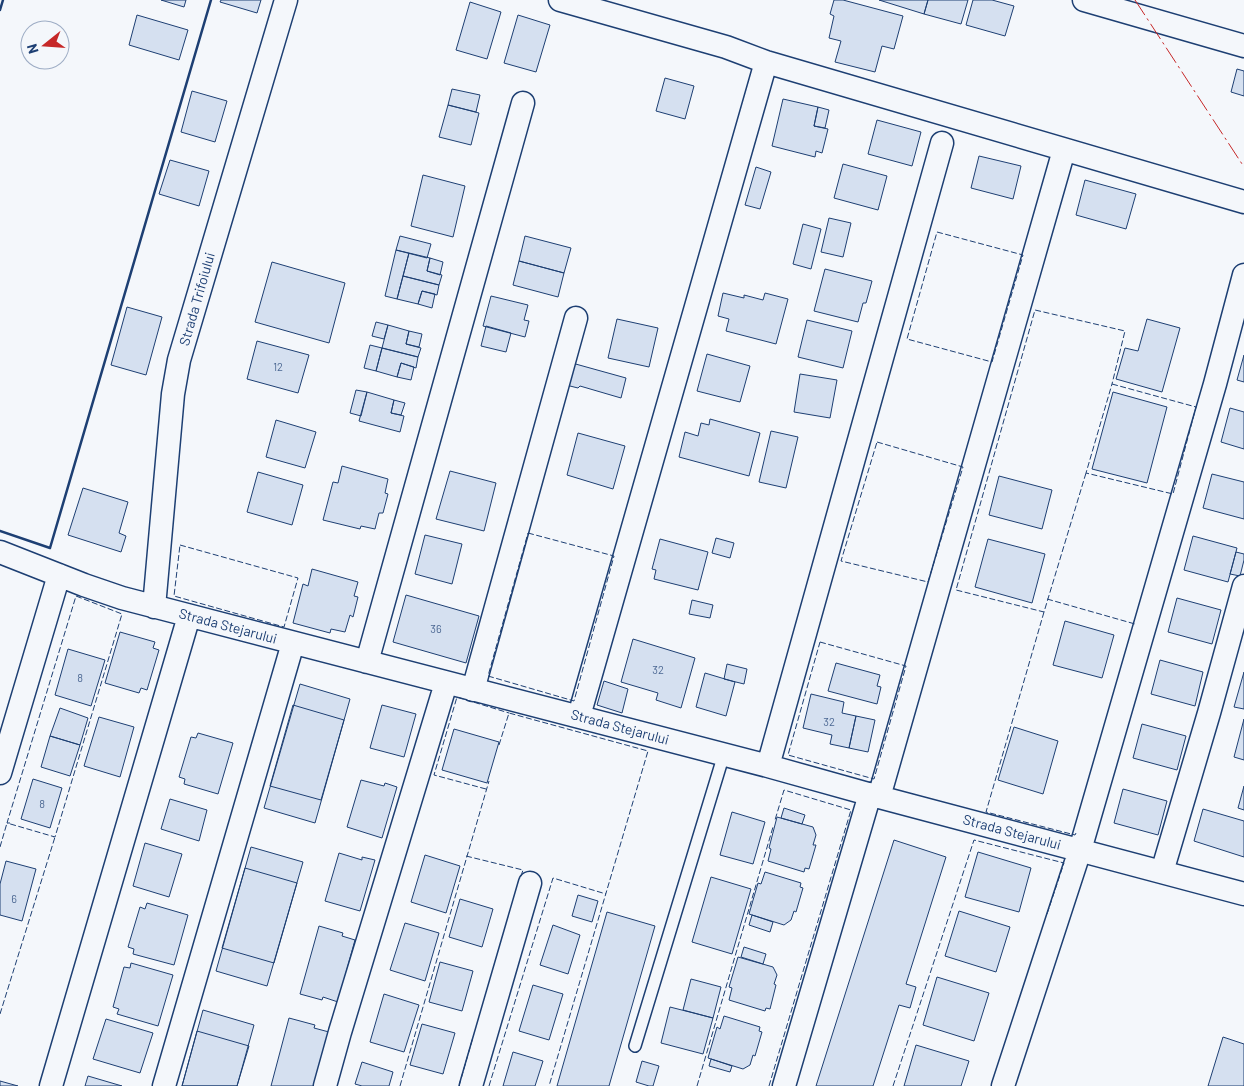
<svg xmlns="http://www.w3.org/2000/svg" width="1244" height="1086" font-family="Barlow,sans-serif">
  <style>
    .building { fill: #d5e0f0; stroke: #1d3f73 }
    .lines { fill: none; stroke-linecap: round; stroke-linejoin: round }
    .service-casing { stroke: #1d3f73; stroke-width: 14 }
    .minor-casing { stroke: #1d3f73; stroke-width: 25 }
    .service { stroke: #f4f7fb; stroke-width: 11 }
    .minor { stroke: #f4f7fb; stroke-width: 22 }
    .fence { stroke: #1d3f73; stroke-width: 1; stroke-dasharray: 6 2.5; stroke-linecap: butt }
    .wall { stroke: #1d3f73; stroke-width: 2.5 }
    .power { stroke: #c62828; stroke-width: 1; stroke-dasharray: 18 4 2.5 4; stroke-linecap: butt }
    .labels { text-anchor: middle; stroke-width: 4; stroke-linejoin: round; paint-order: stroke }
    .number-label { font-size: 11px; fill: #4b6792 }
    .street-label { font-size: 14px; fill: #1d3f73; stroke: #f4f7fb }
  </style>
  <rect width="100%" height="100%" fill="#f4f7fb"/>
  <path class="building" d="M161 0H186L184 7Z
    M221 0H261L257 13 220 2Z
    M834 0H843L903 16 894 49 882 46 875 72 835 62 841 41 829 38 834 16 830 14Z
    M879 0H928L924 14Z
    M928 0H968L961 24 924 14Z
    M973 0H992L1014 6 1005 36 966 25Z
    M470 2 501 12 487 59 456 50Z
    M137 15 188 30 179 60 129 45Z
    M518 15 550 25 536 72 504 63Z
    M1237 69 1244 71V96L1231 92Z
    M665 78 694 86 685 119 656 111Z
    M452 89 480 95 476 112 448 105Z
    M192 91 227 101 215 142 181 132Z
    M783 99 818 107 814 126 828 129 822 153 816 151 815 157 772 146Z
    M448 105 479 113 471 145 439 137Z
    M818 107 829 110 825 128 814 126Z
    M877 120 921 132 912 166 868 154Z
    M979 156 1021 166 1013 199 971 188Z
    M170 160 209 171 199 206 159 194Z
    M843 164 887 176 878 210 834 198Z
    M756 167 771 172 760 209 745 205Z
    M423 175 465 186 453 237 411 226Z
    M1085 180 1136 194 1126 229 1076 215Z
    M829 218 851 223 843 257 821 252Z
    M803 224 821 229 811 269 793 264Z
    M400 236 431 244 427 258 396 250Z
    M525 236 571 248 564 273 519 261Z
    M396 250 409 253 397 299 385 296Z
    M409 253 430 258 427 271 442 275 439 285 403 276Z
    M430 258 443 262 440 275 427 271Z
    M519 261 564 273 558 297 513 285Z
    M272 262 345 283 329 343 255 322Z
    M825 269 872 281 866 303H863L858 322 814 311Z
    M403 276 439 285 437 295 422 291 418 304 397 299Z
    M422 291 435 294 432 308 418 304Z
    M723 293 744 298V295L763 300 765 293 788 299 776 344 726 331 729 319 718 316Z
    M491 296 528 305 524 320 529 321 525 337 483 326Z
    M127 307 162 317 146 375 111 365Z
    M617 319 658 328 649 367 608 358Z
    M1147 319 1180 328 1162 392 1116 379 1125 348 1138 351Z
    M807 320 852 331 843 368 798 357Z
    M376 322 388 325 384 339 372 336Z
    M388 325 409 331 406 344 421 348 418 357 382 348Z
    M486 326 511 333 506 352 481 346Z
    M409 331 422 334 419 347 406 344Z
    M257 341 309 355 298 393 247 379Z
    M370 345 382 348 376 371 364 368Z
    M382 348 418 357 416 368 401 363 397 377 376 371Z
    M707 354 750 366 740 402 697 391Z
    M1244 355V382L1237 380Z
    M401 363 414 367 411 380 397 377Z
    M572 363 626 378 621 398 580 386 578 388 566 385Z
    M800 374 837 380 830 418 794 412Z
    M356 390 367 392 361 416 350 413Z
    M367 392 394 400 391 413 404 416 400 432 359 421Z
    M1113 392 1167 407 1147 483 1092 469Z
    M394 400 405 403 401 415 391 413Z
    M1230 408 1244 412V449L1221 442Z
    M710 419 760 433 749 476 679 457 685 432 698 436 701 423 709 425Z
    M276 420 316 432 305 468 266 457Z
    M771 431 798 437 786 488 759 482Z
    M578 433 625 446 613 489 567 475Z
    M342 466 388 479 385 493 388 494 383 513H379L375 529 361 526 360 529 323 520 333 482 338 483Z
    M450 471 496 483 484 531 436 519Z
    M258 472 303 485 292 525 247 512Z
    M1212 474 1244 482V519L1203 508Z
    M999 476 1052 490 1042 529 989 515Z
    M83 488 128 502 119 533 126 536 121 552 68 535Z
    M425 535 462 544 452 584 415 574Z
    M1193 536 1237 548 1228 582 1184 570Z
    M716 538 734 543 730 558 712 553Z
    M660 539 708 552 698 590 654 579 656 570 652 569Z
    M988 539 1045 554 1032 603 975 587Z
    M1236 552 1244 554V560L1240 576 1230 574Z
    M312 569 358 582 354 596 358 597 353 617 350 615 345 632 331 629 330 633 293 623 303 584 308 586Z
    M406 595 479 616 466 663 393 642Z
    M1177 598 1221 610 1212 644 1168 632Z
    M692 600 713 605 710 618 689 614Z
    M1065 621 1114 635 1102 678 1053 665Z
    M120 632 155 642 153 648 159 650 147 690 141 688 139 693 105 683Z
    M633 639 695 658 681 708 656 700 658 693 621 682Z
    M68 649 105 660 91 706 55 695Z
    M1160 660 1203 672 1195 706 1151 694Z
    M836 663 880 675 877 686 881 687 877 704 828 691Z
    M727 664 747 669 744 684 724 679Z
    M1244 672V709L1234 707Z
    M705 673 735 682 726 716 696 707Z
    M604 681 628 689 622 713 597 705Z
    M300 684 350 699 315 823 264 808Z
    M811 694 844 702 842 713 856 716 849 748 830 744 832 735 803 728Z
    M293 705 344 720 321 800 270 786Z
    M382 705 416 714 404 757 370 748Z
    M60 708 88 718 80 745 50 736Z
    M856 716 875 720 868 752 849 748Z
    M99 717 134 727 120 777 84 766Z
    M1244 719V760L1234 757Z
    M1142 724 1186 736 1177 770 1133 758Z
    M1014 727 1058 741 1043 794 998 780Z
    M454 729 499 742 487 783 442 770Z
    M198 733 233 743 218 794 184 784 185 779 179 777 191 737 196 738Z
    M50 736 80 745 70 776 41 767Z
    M33 779 62 788 50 828 21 819Z
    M361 780 384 786 385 783 397 787 382 838 347 827Z
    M1244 786V810L1238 808Z
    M1123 789 1167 801 1158 835 1114 823Z
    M170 799 207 810 199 841 161 829Z
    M784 808 805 815 802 824 781 818Z
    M1203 809 1244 821V857L1194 841Z
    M732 812 765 822 753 864 720 855Z
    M777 817 813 827 816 835 813 845H816L809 869 805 868 804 872 768 861 771 849 769 848Z
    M894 840 946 857 906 984 916 987 910 1008 899 1005 873 1086H816Z
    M145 843 182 854 169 897 133 886Z
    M251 847 303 862 267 986 216 971Z
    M978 852 1031 868 1019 912 965 897Z
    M339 853 362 860V857L375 860 360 911 325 901Z
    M425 855 460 866 446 913 411 902Z
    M6 861 36 869 22 921 0 915V884Z
    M245 868 297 883 274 963 222 948Z
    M765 872 801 883 800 887 803 888 796 912 794 911 791 920 784 925 749 914 758 883 761 884Z
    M711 877 751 889 732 954 692 942Z
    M578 895 598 901 592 922 572 916Z
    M460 899 493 909 482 947 449 937Z
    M147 903 188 915 174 965 133 954 134 949 128 947 140 907 145 909Z
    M959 911 1010 927 996 972 945 956Z
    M607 912 655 926 609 1086H557Z
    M752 915 773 922 770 932 749 925Z
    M405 923 439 933 425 981 390 970Z
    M553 925 580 935 568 974 540 965Z
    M319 926 343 933 342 936 355 940 338 1002 323 997 322 1000 300 994Z
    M744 947 766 954 763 964 741 957Z
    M738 957 773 967 777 975 774 984 776 985 770 1009 766 1008 765 1011 729 1000 732 988 729 987Z
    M440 962 473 971 462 1011 429 1002Z
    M131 963 173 975 158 1026 117 1014 119 1009 113 1007 124 967 130 968Z
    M937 977 989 993 974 1041 923 1025Z
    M691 979 721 987 713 1018 683 1010Z
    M533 985 563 994 549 1040 519 1031Z
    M384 994 419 1005 404 1052 370 1042Z
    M670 1007 713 1018 703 1054 661 1043Z
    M203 1010 254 1025 237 1086H182Z
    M724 1016 760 1027 759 1031 762 1032 755 1056 753 1055 750 1065 743 1069 708 1058 717 1027 720 1029Z
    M289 1018 315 1025 314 1028 329 1032 314 1086H271Z
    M106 1019 153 1033 140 1073 93 1059Z
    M422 1024 455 1033 443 1074 410 1065Z
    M197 1031 249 1046 237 1086H182Z
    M1223 1037 1244 1044V1086H1208Z
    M916 1045 969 1061 961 1086H904Z
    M513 1052 543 1061 535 1086H503Z
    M711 1059 732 1066 730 1072 709 1066Z
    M642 1061 659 1066 653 1086H649L636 1082Z
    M362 1062 393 1072 389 1086H362L355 1084Z
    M88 1076 122 1086H85Z
    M0 1081 18 1086H0Z"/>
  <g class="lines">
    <defs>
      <path id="service" d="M635 1046 724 754"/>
      <path id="minor" d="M560 0 726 47 766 62 1244 202
        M1084 0 1244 46
        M0 552 84 585 122 598 768 766 879 797 1244 894
        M154 607 173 394 179 360 286 0
        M367 662 523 103
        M473 690 576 318
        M579 716 766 62
        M768 766 942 143
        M0 773 59 575
        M879 797 1064 150
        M1162 872 1209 713 1244 586
        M51 1086 189 616
        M164 1086 293 643
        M325 1086 340 1032 446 683
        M471 1086 530 883
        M784 1086 870 794
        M1003 1086 1080 850 1215 384 1244 275"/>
    </defs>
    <use href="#service" class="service-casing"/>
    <use href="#minor" class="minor-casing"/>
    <use href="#service" class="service"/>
    <use href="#minor" class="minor"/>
    <path class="fence" d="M937 232 1023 255 992 362 907 339Z
      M1112 384 1196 407 1173 494 1086 473Z
      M877 442 963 467 928 582 841 561Z
      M1086 473 1044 612 956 590 1035 310 1125 331 1112 384
      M528 533 614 556 574 701 488 676Z
      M180 545 298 578 284 627 174 596Z
      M76 596 122 614 55 837 7 823Z
      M1047 599 1135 624V626
      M1044 612 986 812 1075 835 1076 833
      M820 642 906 666 874 779 788 755Z
      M499 745 509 713 648 751 549 1086
      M486 789 434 775 457 697 509 713
      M0 847 7 823H10
      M466 856 523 870 520 879
      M0 1014 55 837H53
      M400 1086 489 781
      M459 1086 473 1037
      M489 1086 553 878 606 894
      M697 1086 773 827
      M769 1086 851 810 784 790 775 820
      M893 1086 974 840 1064 863 1047 914"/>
    <path class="wall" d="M0 10 3 0
      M0 531 50 548 211 0"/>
    <path class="power" d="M1135 0 1244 167"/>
  </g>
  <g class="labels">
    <g class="number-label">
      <text x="278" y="371">12</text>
      <text x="436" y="633">36</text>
      <text x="658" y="674">32</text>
      <text x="80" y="682">8</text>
      <text x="829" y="726">32</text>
      <text x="42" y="808">8</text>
      <text x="14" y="903">6</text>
    </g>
    <g class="street-label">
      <text transform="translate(197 299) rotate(-74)" y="5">Strada Trifoiului</text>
      <text transform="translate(228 626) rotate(15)" y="5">Strada Stejarului</text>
      <text transform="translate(620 727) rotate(15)" y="5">Strada Stejarului</text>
      <text transform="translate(1012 832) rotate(15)" y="5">Strada Stejarului</text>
    </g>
  </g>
  <g transform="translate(45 45) rotate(253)"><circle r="24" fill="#f4f7fb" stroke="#9eadc5"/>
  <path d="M0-4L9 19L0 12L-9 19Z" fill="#c62828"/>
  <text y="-8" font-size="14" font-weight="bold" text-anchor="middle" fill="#1d3f73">N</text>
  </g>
</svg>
